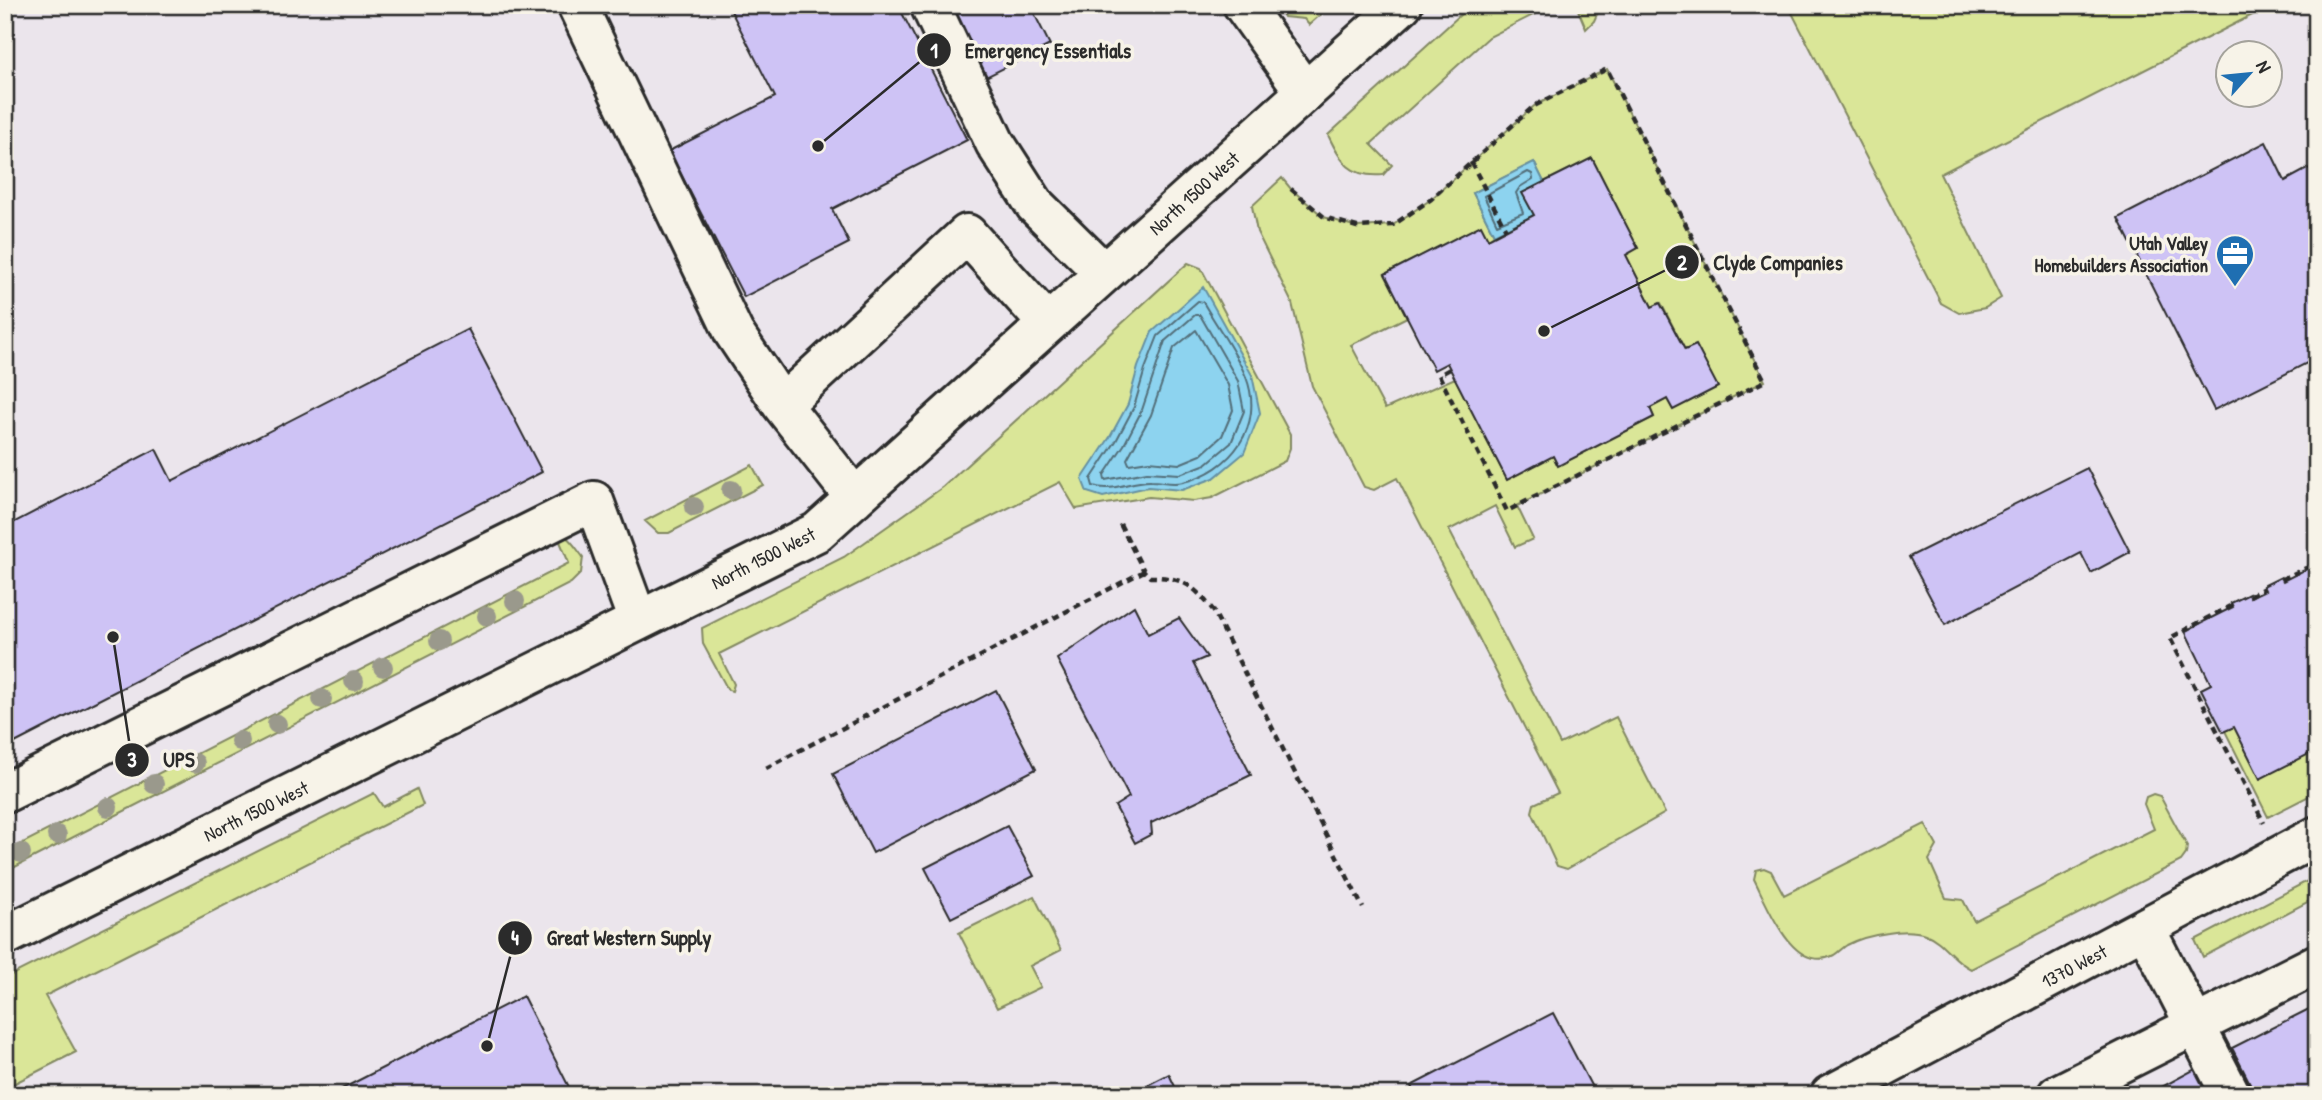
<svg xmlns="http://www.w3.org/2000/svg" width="2322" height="1100" font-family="'Patrick Hand',sans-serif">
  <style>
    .built { fill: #ebe5ec; fill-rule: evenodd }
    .green { fill: #dae698; stroke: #828862; stroke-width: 2; fill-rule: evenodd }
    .water { fill: #8dd3ef; stroke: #6690a1; stroke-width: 2 }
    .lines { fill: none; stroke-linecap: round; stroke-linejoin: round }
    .shore { stroke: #526e79; stroke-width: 2 }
    .building { fill: #cec3f5; stroke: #2b2b2b; stroke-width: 2 }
    .minor-casing { stroke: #2b2b2b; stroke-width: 44 }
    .path { stroke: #2b2b2b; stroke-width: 4.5; stroke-dasharray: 7 5; stroke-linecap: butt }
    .minor { stroke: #f7f3e8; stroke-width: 38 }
    .tree { fill: #9a998c }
    .labels { text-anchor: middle; stroke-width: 7; stroke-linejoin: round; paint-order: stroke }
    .street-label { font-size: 19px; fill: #2b2b2b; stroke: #f7f3e8 }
    .poi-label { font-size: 19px; font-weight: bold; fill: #2b2b2b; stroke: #f7f3e8; text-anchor: end }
    .leader { fill: none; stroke: #2b2b2b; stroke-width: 2.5 }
    .callout-dot { fill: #2b2b2b; stroke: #f7f3e8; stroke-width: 2.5 }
    .mark-label { font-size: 21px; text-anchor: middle; font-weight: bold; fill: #fff }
    .callout-label { font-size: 21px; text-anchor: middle; font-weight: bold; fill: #2b2b2b; stroke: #f7f3e8; stroke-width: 7; stroke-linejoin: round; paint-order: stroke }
  </style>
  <rect width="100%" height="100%" fill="#f7f3e8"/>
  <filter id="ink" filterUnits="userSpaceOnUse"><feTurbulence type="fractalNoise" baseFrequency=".0143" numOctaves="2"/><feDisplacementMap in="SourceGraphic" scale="14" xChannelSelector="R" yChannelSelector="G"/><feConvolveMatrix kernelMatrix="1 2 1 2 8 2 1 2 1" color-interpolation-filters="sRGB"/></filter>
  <g filter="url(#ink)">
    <path class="built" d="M5 5H2317V1095H5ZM2228 52H2270V94H2228Z"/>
    <path class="green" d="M1278 5H1331L1309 25 1304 19 1284 17Z
      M1471 5H1553L1489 37 1371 144 1392 165 1383 175C1350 178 1341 162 1328 135Z
      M1576 5H1601L1594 21 1586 29Z
      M1788 5H2272L1940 174 2001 298 1985 308 1959 313 1941 303Z
      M1607 69 1765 381 1517 506 1533 539 1515 547 1495 506 1449 530 1560 744 1616 717 1665 813 1567 869 1557 866 1532 812 1534 804 1558 793 1397 478 1374 490 1364 487 1312 386 1292 303 1257 232 1252 206 1282 178 1291 189 1324 217 1357 227 1393 225 1430 200 1534 106ZM1592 158 1638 248 1626 255 1652 307 1661 303 1685 350 1696 345 1717 387 1673 410 1667 399 1650 408 1654 417 1558 466 1553 456 1507 480 1455 378 1385 409 1351 345 1407 317 1385 274 1480 226 1488 239 1494 235 1473 193 1534 162 1544 182Z
      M1188 263 1201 268 1290 434V448L1285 461 1212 498 1194 501 1149 497 1076 509 1060 482 719 654 734 684 732 691 728 690 703 644 702 628 844 557 943 487Z
      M752 465 763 485 669 533H658L645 521Z
      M556 532C568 534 576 548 583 557L581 573 571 583 5 872V852L569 563Z
      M2238 724 2317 750V792L2268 817 2225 731Z
      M417 789 423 805 45 996 76 1052 5 1088V978L374 793 383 807Z
      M2153 794 2160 796 2187 846 2186 854 2181 861 1971 969C1953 961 1944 941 1925 934 1914 930 1898 931 1888 933 1873 935 1860 938 1847 945 1842 948 1839 952 1834 955 1793 976 1768 906 1754 879L1756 870 1764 868 1771 871 1784 895 1925 824 1937 846 1929 860 1946 898 1963 900 1974 921 2154 829 2144 804 2146 797Z
      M2317 876V897L2203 957 2195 940Z
      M1034 896 1061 950 1030 966 1041 987 997 1008 959 933Z"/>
    <path class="water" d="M1534 162 1544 182 1523 193 1534 215 1494 235 1473 193Z
      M1203 287 1252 375 1260 413 1244 453 1214 478 1182 490 1148 487 1103 497 1087 492 1082 479 1110 437 1128 404 1138 367 1152 332Z"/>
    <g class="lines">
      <path class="shore" d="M1528 172 1532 174 1533 179 1520 187 1516 193 1523 213 1497 224 1484 196Z
        M1198 301 1203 302C1216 325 1236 352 1246 377 1265 426 1231 471 1183 482 1173 485 1161 481 1151 481 1131 480 1113 493 1093 486L1091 479 1116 441 1134 407 1145 369 1158 336Z
        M1195 315H1200L1238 381 1244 411 1231 443 1206 464 1180 474 1147 472 1105 480 1104 475 1124 445 1142 410 1165 341Z
        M1196 330 1228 385 1233 410 1222 436 1201 455 1179 464 1149 461 1129 464 1127 459 1151 415 1174 348Z"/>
    </g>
    <path class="building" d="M728 5H898L967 140 832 209 849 243 744 297 669 151 775 97Z
      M948 5H1030L1050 45 984 78Z
      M2266 142 2285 181 2309 168 2317 181V358L2214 410 2118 218Z
      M1592 158 1638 248 1626 255 1652 307 1660 303 1685 350 1696 345 1718 387 1673 410 1667 399 1650 408 1654 417 1558 466 1553 456 1507 480 1447 363 1434 370 1385 274 1481 225 1488 239 1534 215 1522 193Z
      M468 329 542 472 5 748V527L156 449 172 481Z
      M2087 468 2130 552 2091 573 2081 553 1945 625 1909 557Z
      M2314 565 2317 571V750L2260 779 2234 727 2223 732 2201 689 2211 684 2185 631 2233 607 2231 603 2249 594 2250 597 2265 590 2263 586 2281 577 2283 581Z
      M1134 606 1148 634 1179 618 1207 657 1193 663 1251 775 1151 823 1152 834 1135 843 1115 806 1129 797 1057 659Z
      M996 690 1036 769 873 853 833 774Z
      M1007 826 1034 876 951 918 925 868Z
      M523 996 573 1095H330Z
      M2317 1005V1095H2256L2232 1048Z
      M1553 1013 1596 1095H1415L1411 1086Z
      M2197 1068 2212 1095H2147Z
      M1169 1074 1179 1095H1128Z"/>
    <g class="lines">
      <defs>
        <path id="minor" d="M577 5 734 333 782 405
          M930 5 995 143 1035 205 1104 273
          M1243 5 1305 92
          M855 498 782 405 967 234 1048 324
          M5 793 594 501 638 621
          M2145 928 2231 1095
          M5 936 817 532 1402 5
          M1830 1095 2317 836
          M2057 1095 2317 964"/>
      </defs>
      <use href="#minor" class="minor-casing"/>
      <path class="path" d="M1471 162 1506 230
        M1291 189 1324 217 1357 227 1393 225 1430 200 1534 106 1607 69 1765 381 1507 511 1439 375 1450 369
        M1120 524 1144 571 1150 577C1183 577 1193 585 1213 610L1363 908
        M2282 579 2317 563
        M2250 596 2264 588
        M2232 605 2170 638 2264 823
        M766 768 1144 571"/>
      <use href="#minor" class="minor"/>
    </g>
    <g class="tree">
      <circle cx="731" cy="490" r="10"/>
      <circle cx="694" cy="507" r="10"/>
      <circle cx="515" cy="601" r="10"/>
      <circle cx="487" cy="616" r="10"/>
      <circle cx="439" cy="641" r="10"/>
      <circle cx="383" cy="667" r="10"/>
      <circle cx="354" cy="681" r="10"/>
      <circle cx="322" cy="699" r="10"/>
      <circle cx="277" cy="724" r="10"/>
      <circle cx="240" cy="741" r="10"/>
      <circle cx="195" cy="763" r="10"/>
      <circle cx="154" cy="784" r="10"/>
      <circle cx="108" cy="807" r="10"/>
      <circle cx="57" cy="835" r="10"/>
      <circle cx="21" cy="853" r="10"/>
    </g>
  </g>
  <defs>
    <symbol id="office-pin" viewBox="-11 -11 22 30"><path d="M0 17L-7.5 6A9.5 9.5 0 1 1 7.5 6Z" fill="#1f6fb2" stroke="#f7f3e8"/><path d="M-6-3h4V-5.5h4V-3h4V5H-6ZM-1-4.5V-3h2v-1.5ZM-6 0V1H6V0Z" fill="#fff"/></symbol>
  </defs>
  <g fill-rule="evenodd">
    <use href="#office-pin" x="2213" y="232" width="44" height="60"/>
  </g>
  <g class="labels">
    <g class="street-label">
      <text transform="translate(1194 193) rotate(-42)" y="7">North 1500 West</text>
      <text transform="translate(763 558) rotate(-27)" y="7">North 1500 West</text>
      <text transform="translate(256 811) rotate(-26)" y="7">North 1500 West</text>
      <text transform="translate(2074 966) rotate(-28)" y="7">1370 West</text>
    </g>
    <g class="poi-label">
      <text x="2208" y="250">Utah Valley<tspan x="2208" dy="22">Homebuilders Association</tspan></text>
    </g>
  </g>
  <path class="leader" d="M818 146L934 50M1544 331L1682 262M113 637L132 760M487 1046L515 938"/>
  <g class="callout-dot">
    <circle cx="818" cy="146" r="7"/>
    <circle cx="1544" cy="331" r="7"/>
    <circle cx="113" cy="637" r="7"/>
    <circle cx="487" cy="1046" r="7"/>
    <circle cx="934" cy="50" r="18"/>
    <circle cx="1682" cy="262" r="18"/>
    <circle cx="132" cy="760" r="18"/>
    <circle cx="515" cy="938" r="18"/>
  </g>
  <g class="mark-label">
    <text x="934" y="58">1</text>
    <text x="1682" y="270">2</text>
    <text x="132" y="767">3</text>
    <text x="515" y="945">4</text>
  </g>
  <g class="callout-label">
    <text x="1048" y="58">Emergency Essentials</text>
    <text x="1778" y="270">Clyde Companies</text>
    <text x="179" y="767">UPS</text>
    <text x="629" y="945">Great Western Supply</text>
  </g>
  <rect width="2322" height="1100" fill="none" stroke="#f7f3e8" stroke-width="28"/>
  <rect x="14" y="14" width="2294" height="1072" fill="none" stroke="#2b2b2b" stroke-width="2.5" filter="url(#ink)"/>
  <g transform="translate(2249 74) rotate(63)"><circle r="33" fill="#f7f3e8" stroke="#a5a39c" stroke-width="2"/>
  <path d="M0-5L12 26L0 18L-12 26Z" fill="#1f6fb2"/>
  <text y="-10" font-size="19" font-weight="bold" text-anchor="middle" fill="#2b2b2b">N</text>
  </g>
</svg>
